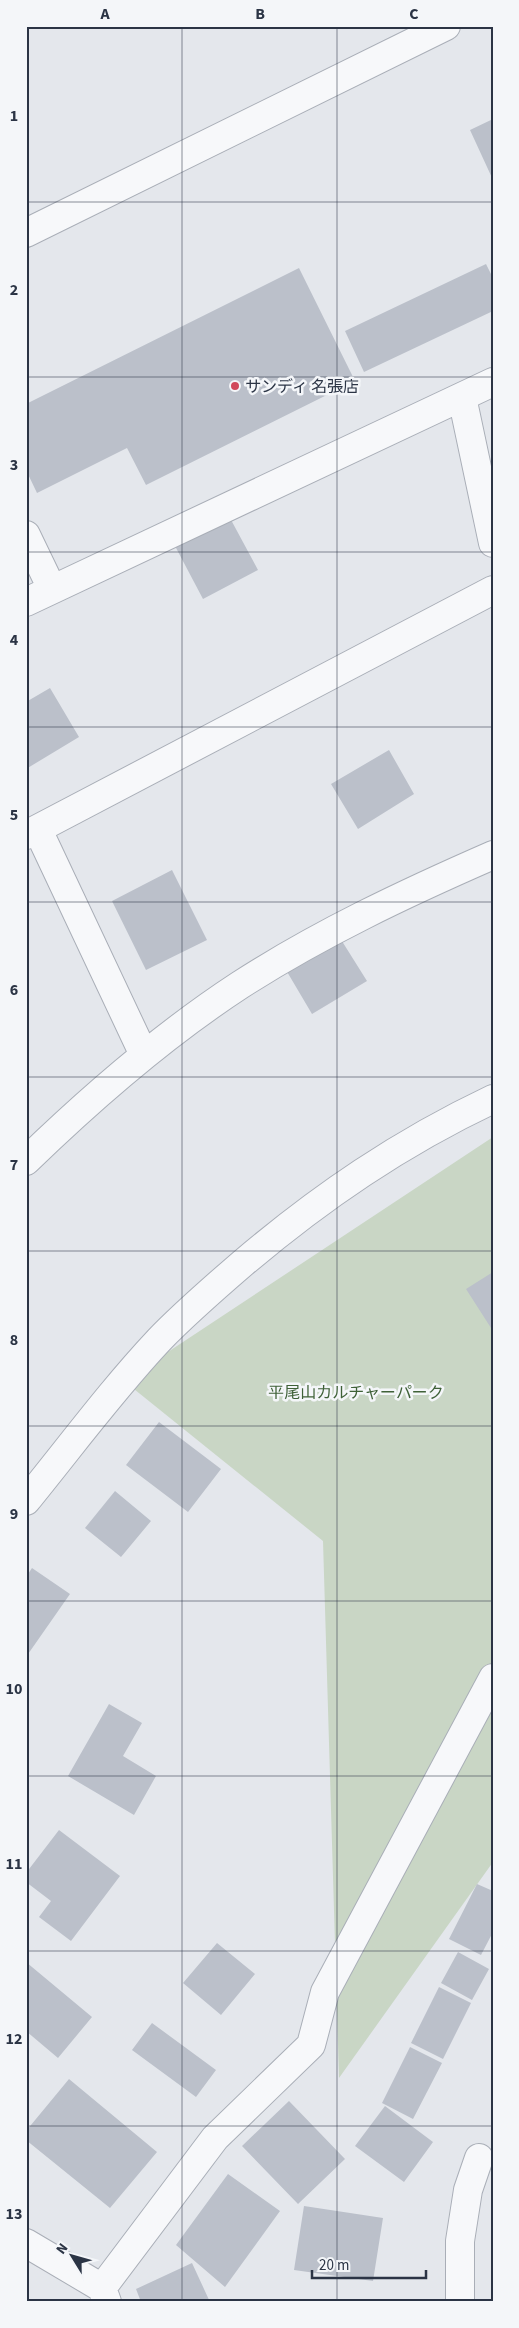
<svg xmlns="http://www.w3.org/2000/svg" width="519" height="2328" font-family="'Source Sans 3','Noto Sans JP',sans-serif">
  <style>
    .green { fill: #c9d6c5 }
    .building { fill: #bbc0ca }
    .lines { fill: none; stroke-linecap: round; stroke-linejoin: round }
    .minor-casing { stroke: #a9aeb7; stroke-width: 30 }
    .minor { stroke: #f7f8fa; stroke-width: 28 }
    .grid { fill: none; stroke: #2b3445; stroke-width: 1; stroke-opacity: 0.55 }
    .poi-dot { fill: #d1495b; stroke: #f4f6f9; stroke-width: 2 }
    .labels { text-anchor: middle; stroke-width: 5; stroke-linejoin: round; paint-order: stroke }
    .poi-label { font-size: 16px; fill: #2b3445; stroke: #f4f6f9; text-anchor: start }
    .park-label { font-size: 16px; fill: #3f6138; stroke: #f4f6f9 }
    .neatline { fill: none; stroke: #2b3445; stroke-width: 2 }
    .grid-label { font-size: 16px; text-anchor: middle; font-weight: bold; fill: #2b3445 }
  </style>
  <rect width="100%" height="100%" fill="#e4e7ec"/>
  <path class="green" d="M493 1137V1862L339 2078 323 1541 124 1381Z"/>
  <path class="building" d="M493 119V180L470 130Z
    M486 264 493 278V311L364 372 345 331Z
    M299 268 355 381 146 485 127 448 37 493 26 470V404Z
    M230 518 258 570 203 599 175 546Z
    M50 688 79 737 26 769V702Z
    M389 750 414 794 358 829 331 784Z
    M172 870 207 940 146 970 112 901Z
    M340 938 367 981 312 1014 286 970Z
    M493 1272V1327L491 1328 466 1289Z
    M159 1422 221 1469 188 1512 126 1465Z
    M115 1491 151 1521 121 1557 85 1528Z
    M32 1568 70 1594 26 1657V1577Z
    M109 1704 142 1723 123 1756 156 1776 134 1815 68 1776Z
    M59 1830 120 1876 71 1941 39 1917 51 1901 26 1882V1873Z
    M477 1884 493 1891V1932L481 1955 449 1939Z
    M217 1943 255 1974 221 2015 183 1983Z
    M458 1952 489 1969 472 2000 441 1983Z
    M26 1962 92 2017 58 2058 26 2031Z
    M439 1987 471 2003 443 2059 411 2043Z
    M152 2023 216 2070 196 2097 132 2050Z
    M410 2047 442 2063 413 2119 382 2103Z
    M69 2079 157 2152 110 2208 26 2140V2131Z
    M289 2101 345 2159 298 2204 242 2146Z
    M385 2106 433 2142 404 2182 355 2146Z
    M228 2174 280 2211 225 2287 176 2245Z
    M304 2206 383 2218 373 2281 294 2270Z
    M192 2263 210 2302H141L136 2289Z"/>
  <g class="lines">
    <defs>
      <path id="minor" d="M26 233 446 26
        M462 397 493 543
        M26 535 52 589
        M26 602 493 382
        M38 830 144 1055
        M26 835 493 590
        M26 1161C92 1097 162 1036 240 985 319 934 406 893 493 855
        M26 1501C70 1447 112 1390 159 1340 185 1313 214 1288 243 1263 321 1197 400 1143 493 1099
        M26 2243 102 2288 107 2302
        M102 2288 215 2138 311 2045 325 1992 493 1678
        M460 2302V2241L468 2190 479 2158"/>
    </defs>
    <use href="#minor" class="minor-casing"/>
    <use href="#minor" class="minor"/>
  </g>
  <path class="grid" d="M182 26V2302M337 26V2302M26 202H493M26 377H493M26 552H493M26 727H493M26 902H493M26 1077H493M26 1251H493M26 1426H493M26 1601H493M26 1776H493M26 1951H493M26 2126H493"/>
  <circle class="poi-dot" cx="235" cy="386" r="5"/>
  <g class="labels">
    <g class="poi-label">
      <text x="245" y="392">サンディ 名張店</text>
    </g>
    <g class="park-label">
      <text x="356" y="1398">平尾山カルチャーパーク</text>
    </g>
  </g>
  <rect width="519" height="2328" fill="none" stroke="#f4f6f9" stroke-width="55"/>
  <g transform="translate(72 2256) rotate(307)" stroke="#f4f6f9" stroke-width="4" paint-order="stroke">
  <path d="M0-4L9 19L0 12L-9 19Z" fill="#2b3445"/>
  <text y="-8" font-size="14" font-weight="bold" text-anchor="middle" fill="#2b3445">N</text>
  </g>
  <path d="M312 2270v8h114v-8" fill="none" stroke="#2b3445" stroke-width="2.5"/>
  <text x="319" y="2270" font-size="15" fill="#2b3445" stroke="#f4f6f9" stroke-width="4" paint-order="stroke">20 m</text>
  <rect x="28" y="28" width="464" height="2272" class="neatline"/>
  <g class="grid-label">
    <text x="105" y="19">A</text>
    <text x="260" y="19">B</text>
    <text x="414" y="19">C</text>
    <text x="14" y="121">1</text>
    <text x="14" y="295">2</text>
    <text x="14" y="470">3</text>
    <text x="14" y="645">4</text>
    <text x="14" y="820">5</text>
    <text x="14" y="995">6</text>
    <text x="14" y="1170">7</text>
    <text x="14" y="1345">8</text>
    <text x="14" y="1519">9</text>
    <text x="14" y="1694">10</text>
    <text x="14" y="1869">11</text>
    <text x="14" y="2044">12</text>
    <text x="14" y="2219">13</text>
  </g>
</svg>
